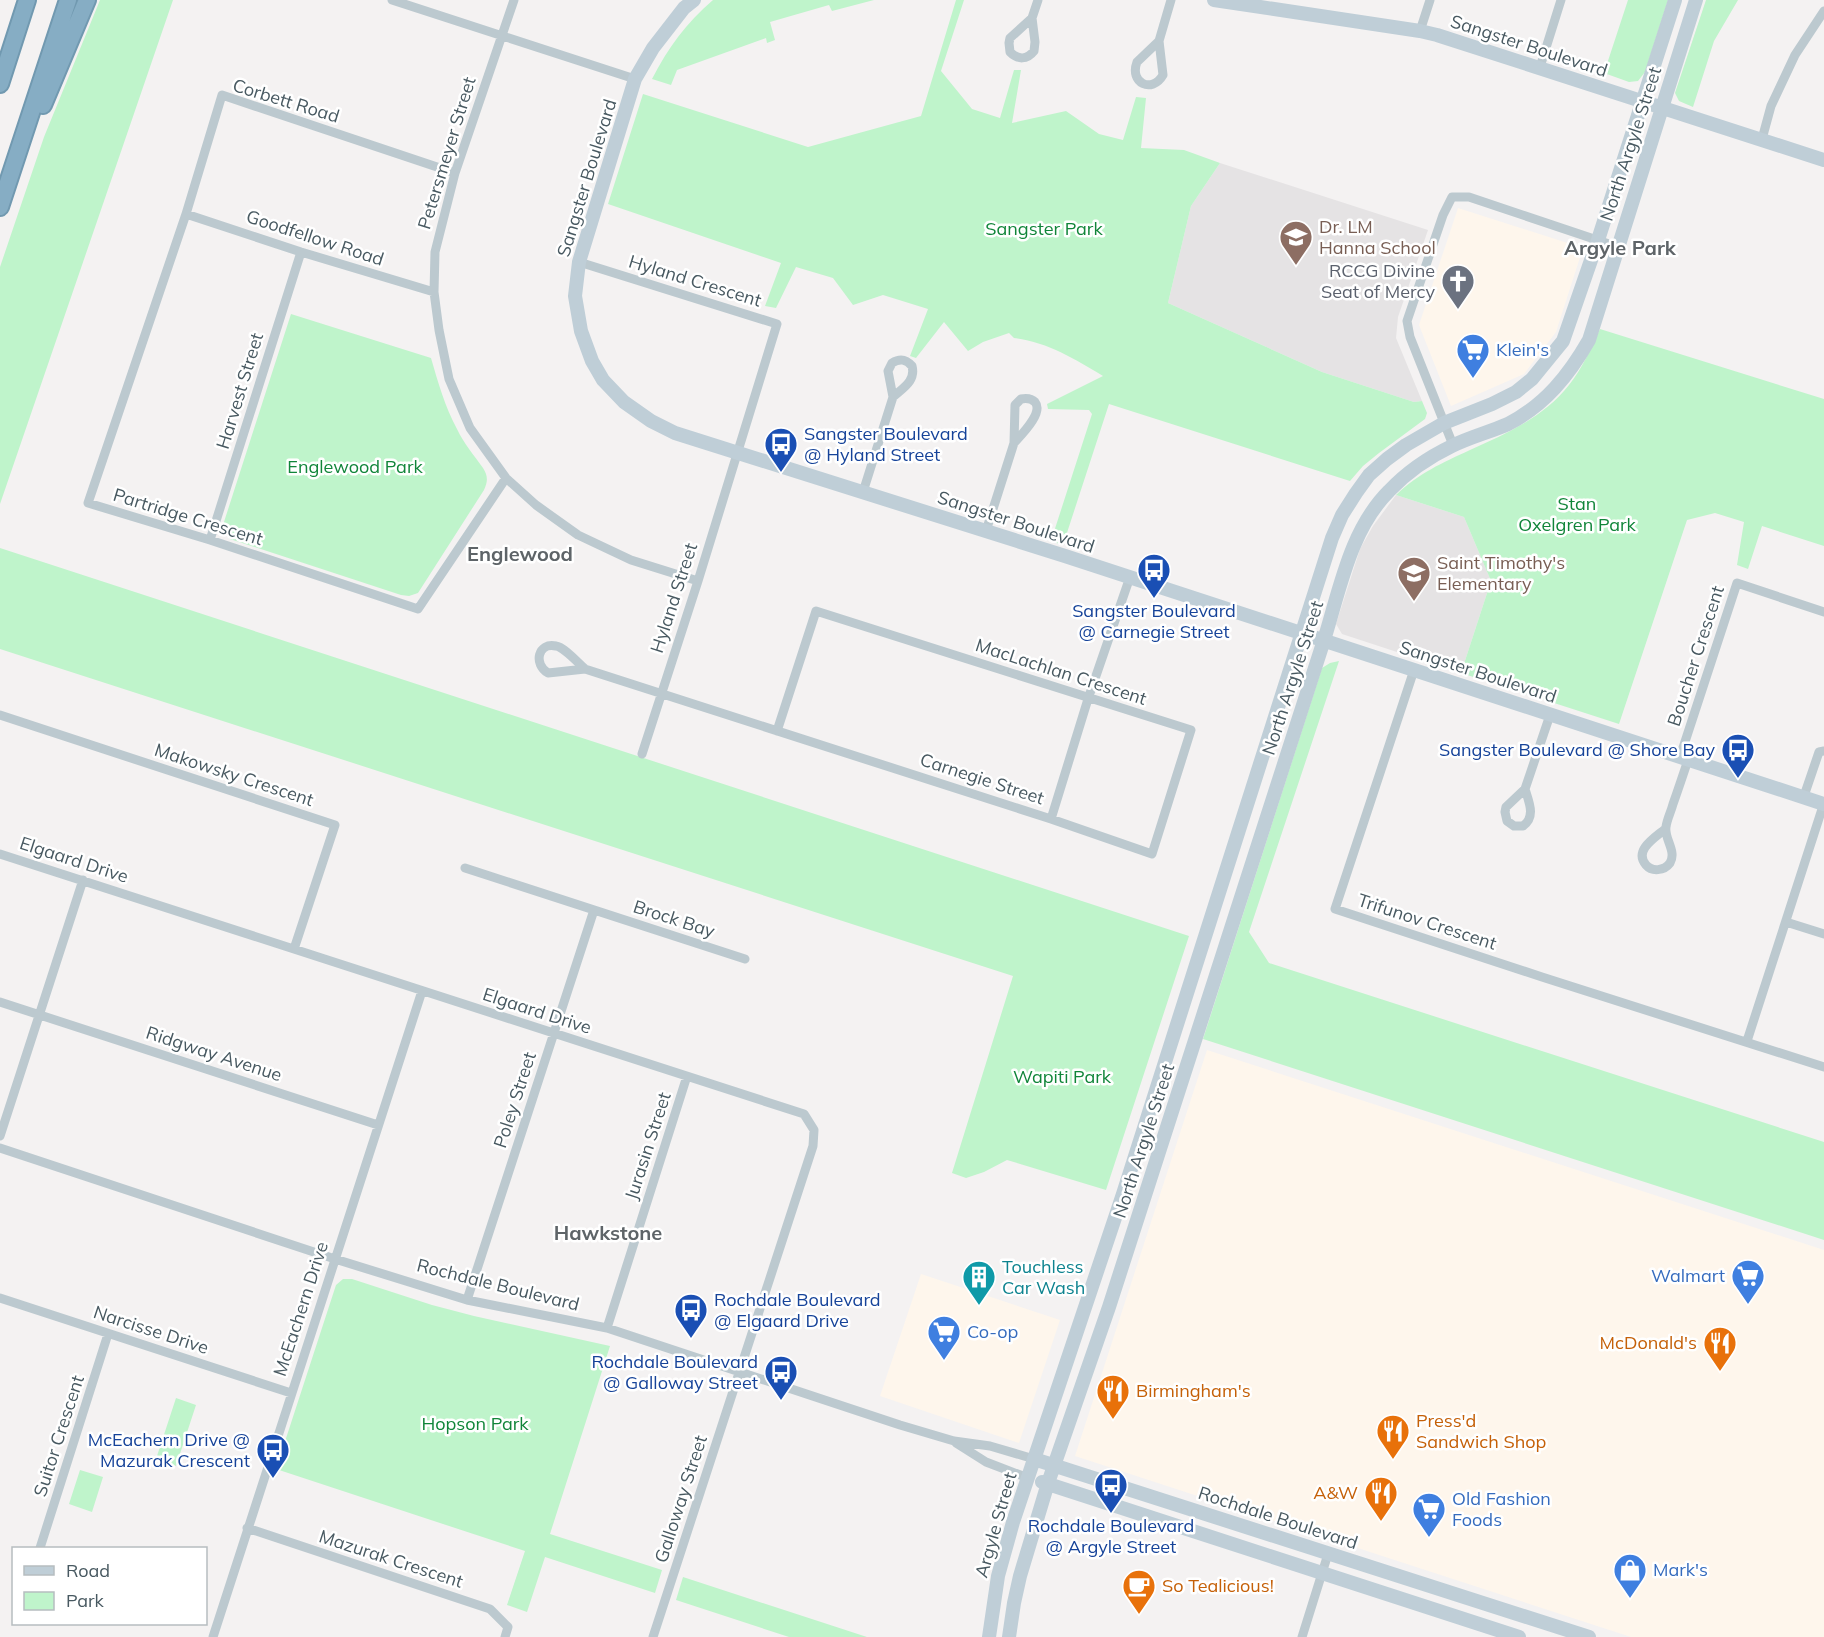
<svg xmlns="http://www.w3.org/2000/svg" width="1824" height="1637" font-family="Mulish,sans-serif">
  <style>
    .commercial { fill: #fef6ec }
    .education { fill: #e5e3e4 }
    .green { fill: #bff4cb }
    .lines { fill: none; stroke-linecap: round; stroke-linejoin: round }
    .highway-casing { stroke: #7199b0; stroke-width: 20 }
    .street { stroke: #bcc9cf; stroke-width: 9 }
    .secondary { stroke: #bfced7; stroke-width: 14 }
    .highway { stroke: #86adc4; stroke-width: 16 }
    .labels { text-anchor: middle; stroke-width: 5; stroke-linejoin: round; paint-order: stroke }
    .street-label { font-size: 18px; fill: #485961; stroke: #fff }
    .education-label { font-size: 18px; fill: #785e54; stroke: #fff; text-anchor: start }
    .park-label { font-size: 18px; fill: #108539; stroke: #fff }
    .worship-label { font-size: 18px; fill: #5b616d; stroke: #fff; text-anchor: end }
    .shop-label { font-size: 18px; fill: #366cbe; stroke: #fff; text-anchor: start }
    .transit-label { font-size: 18px; fill: #164399; stroke: #fff; text-anchor: end }
    .culture-label { font-size: 18px; fill: #0d838f; stroke: #fff; text-anchor: start }
    .food-label { font-size: 18px; fill: #c56008; stroke: #fff; text-anchor: start }
    .neighbourhood-label { font-size: 20px; font-weight: bold; fill: #5e6468; stroke: #fff }
  </style>
  <rect width="100%" height="100%" fill="#f4f2f2"/>
  <path class="commercial" d="M1458 208 1583 248 1556 332 1524 374 1451 406 1419 325Z
    M1207 1050 1824 1250V1637H1631L1075 1456Z
    M921 1274 1060 1320 1019 1443 880 1396Z"/>
  <path class="education" d="M1220 163 1428 230 1398 317 1396 338 1422 401 1414 402 1322 372 1168 303 1191 206Z
    M1396 495 1464 517 1491 581 1461 673 1342 634 1336 624 1360 549 1373 526Z"/>
  <path class="green" d="M100 0H173L0 504V267L44 137Z
    M713 0H874L832 11 829 5 770 22 775 40 767 43 766 38 677 70 671 85 652 79C668 48 686 23 713 0Z
    M956 0H964L941 71 972 109 1000 118 1014 70H1021L1012 123 1066 111 1099 134 1123 140 1136 97 1146 98 1141 148 1184 150 1220 163 1191 206 1168 303 1322 372 1414 402 1422 401 1427 413 1425 419 1379 453 1363 466 1350 481 1109 404 1063 545 1051 541 1092 414 1089 410 1048 409 1047 404 1103 376C1075 359 1047 342 1014 338L1009 333 983 342 968 351 944 322 916 358 910 356 928 309 883 295 853 305 833 278 796 267 776 308 765 306 781 263 608 204 643 94 808 147 921 116Z
    M1628 0H1668L1645 72 1638 81 1629 82 1604 73Z
    M1706 0H1738L1714 41 1693 107 1679 101 1675 93Z
    M291 314 431 358C438 382 445 407 457 429 464 444 474 455 483 468 488 476 488 481 484 490L418 593 409 596 401 595 230 539 224 532 223 525Z
    M1600 329 1824 399V546L1762 526 1748 569 1737 565 1744 522 1715 513 1687 520 1619 724 1461 673 1491 581 1464 517 1396 495C1419 473 1442 463 1470 450 1506 434 1544 417 1569 385 1582 369 1591 348 1600 329Z
    M0 548 1189 936 1106 1190 1007 1160 984 1172 966 1178 952 1173 1013 976 0 649Z
    M1339 661 1249 932 1269 963 1824 1142V1240L1203 1039 1322 668 1330 663Z
    M343 1279H352L432 1305 474 1316 610 1346 550 1534 662 1570 655 1593 545 1557 527 1612 507 1605 525 1551 276 1469 336 1285Z
    M176 1398 196 1405 176 1466 156 1459Z
    M80 1470 103 1477 92 1512 69 1504Z
    M683 1577 867 1637H789L676 1600Z"/>
  <g class="lines">
    <defs>
      <path id="highway" d="M0 84 27 0
        M43 105 87 0
        M0 207 68 0"/>
    </defs>
    <use href="#highway" class="highway-casing"/>
    <path class="street" d="M392 0 635 79
      M514 0 455 173 435 252 434 292 439 330 449 379 470 428 506 478 536 505 578 535 631 560 698 581
      M1032 18 1010 38 1009 43 1010 52C1018 60 1027 60 1034 51L1035 42 1032 18 1038 0
      M1420 31 1430 0
      M1159 41 1137 62C1129 83 1152 94 1163 75L1159 41 1171 0
      M1540 67 1561 0
      M1762 139 1771 106 1795 55 1824 11
      M455 173 222 95 186 214 88 503 210 540 418 609 506 478
      M186 214 301 252 434 292
      M579 262 777 324 698 581 642 754
      M1453 445 1410 337 1407 321 1443 215 1452 197H1469L1618 247
      M863 492 893 397 888 371 892 363C900 358 906 359 912 366 916 381 903 388 893 397
      M986 531 1014 443 1015 405 1021 399C1026 398 1031 398 1035 402 1044 413 1021 435 1014 443
      M210 540 301 252
      M585 669 548 673C533 664 538 642 556 646 564 647 578 663 585 669L1051 819 1088 699 1130 577
      M1414 670 1335 909 1542 977 1824 1067
      M0 715 335 825 294 949
      M777 731 816 611 1191 730 1152 854 1051 819
      M1680 757 1737 583 1824 612
      M1525 789C1529 802 1536 817 1523 826H1514L1507 821 1505 812 1506 807 1525 789 1550 715
      M1804 796 1819 752 1824 751
      M1665 829C1656 837 1633 850 1646 865 1652 872 1664 871 1670 863 1677 851 1664 839 1666 827 1667 819 1671 812 1673 804 1678 790 1683 775 1688 760
      M0 854 804 1114 814 1130 813 1146 653 1637
      M465 868 745 959
      M1786 922 1824 934
      M0 1002 378 1125
      M1747 1041 1824 803
      M0 1136 83 880
      M0 1148 335 1259 467 1300 607 1328 900 1425 954 1441 990 1446 1034 1459
      M0 1298 291 1393
      M467 1300 594 910
      M607 1328 687 1076
      M956 1443 986 1462 1028 1478
      M247 1528 490 1609 508 1627 505 1637
      M40 1548 108 1334
      M213 1637 422 991
      M1302 1637 1328 1554"/>
    <path class="secondary" d="M694 0 684 8 653 48 635 79 579 262 575 296 581 331 592 361 603 380 624 402 651 421 675 433 1065 556 1824 804
      M1214 0 1420 31 1437 35 1824 160
      M1034 1459 1589 1637
      M1042 1482 1519 1637
      M989 1637 998 1576 1013 1522 1123 1194 1332 538 1342 515 1356 493 1369 475 1387 459 1406 445 1444 423 1492 404 1516 392 1532 379 1563 341 1598 240 1675 0
      M1009 1637 1014 1603 1020 1576 1048 1483 1109 1307 1324 640C1340 589 1350 530 1389 491 1407 472 1429 457 1452 446 1470 437 1490 432 1508 424 1545 405 1569 375 1589 340L1696 0"/>
    <use href="#highway" class="highway"/>
  </g>
  <defs>
    <symbol id="school-pin" viewBox="-11 -11 22 30"><path d="M0 17L-7.5 6A9.5 9.5 0 1 1 7.5 6Z" fill="#8d6e63" stroke="#fff"/><path d="M0-5L7-2L0 1L-7-2ZM-4 1L0 2.5L4 1V4Q0 6-4 4Z" fill="#fff"/></symbol>
    <symbol id="church-pin" viewBox="-11 -11 22 30"><path d="M0 17L-7.5 6A9.5 9.5 0 1 1 7.5 6Z" fill="#6b7280" stroke="#fff"/><path d="M-1.2-6h2.4v3.5h3.3v2.4h-3.3V6h-2.4V-.1h-3.3v-2.4h3.3Z" fill="#fff"/></symbol>
    <symbol id="supermarket-pin" viewBox="-11 -11 22 30"><path d="M0 17L-7.5 6A9.5 9.5 0 1 1 7.5 6Z" fill="#3f7fe0" stroke="#fff"/><path d="M-6-5.5h2.5l.6 2H6L4.5 2H-2.5L-4.4-4H-6ZM-1.5 3.2a1.3 1.3 0 1 0 .1 0ZM3 3.2a1.3 1.3 0 1 0 .1 0Z" fill="#fff"/></symbol>
    <symbol id="bus-pin" viewBox="-11 -11 22 30"><path d="M0 17L-7.5 6A9.5 9.5 0 1 1 7.5 6Z" fill="#1a4fb4" stroke="#fff"/><path d="M-5-6H5V4H4V6H2V4H-2V6H-4V4H-5ZM-3.5-4V0h7V-4ZM-3.5 1.2v1.5H-2V1.2ZM2 1.2v1.5H3.5V1.2Z" fill="#fff"/></symbol>
    <symbol id="building-pin" viewBox="-11 -11 22 30"><path d="M0 17L-7.5 6A9.5 9.5 0 1 1 7.5 6Z" fill="#0f9aa8" stroke="#fff"/><path d="M-4-6H4V6H1V3H-1V6H-4ZM-2.5-4.3h1.7v1.8h-1.7ZM.8-4.3h1.7v1.8H.8ZM-2.5-1h1.7V.8h-1.7ZM.8-1h1.7V.8H.8Z" fill="#fff"/></symbol>
    <symbol id="restaurant-pin" viewBox="-11 -11 22 30"><path d="M0 17L-7.5 6A9.5 9.5 0 1 1 7.5 6Z" fill="#e8710a" stroke="#fff"/><path d="M-5-6h1v4h1v-4h1v4h1v-4h1v5L-1.5 .5V6h-2V.5L-5-1ZM5-6V6H3V1.5H1.5Q1.5-4 5-6Z" fill="#fff"/></symbol>
    <symbol id="shop-pin" viewBox="-11 -11 22 30"><path d="M0 17L-7.5 6A9.5 9.5 0 1 1 7.5 6Z" fill="#3f7fe0" stroke="#fff"/><path d="M-5-2.5h2.3a2.7 3.5 0 0 1 5.4 0H5L5.5 6h-11ZM-1.5-2.5h3a1.5 2.3 0 0 0-3 0Z" fill="#fff"/></symbol>
    <symbol id="cafe-pin" viewBox="-11 -11 22 30"><path d="M0 17L-7.5 6A9.5 9.5 0 1 1 7.5 6Z" fill="#e8710a" stroke="#fff"/><path d="M-5.5-4.5H6V0H3Q3 3.5 0 3.5H-2.5Q-5.5 3.5-5.5 0ZM3-3.2v2h1.7v-2ZM-6 4.5H4V6H-6Z" fill="#fff"/></symbol>
  </defs>
  <g fill-rule="evenodd">
    <use href="#school-pin" x="1277" y="218" width="38" height="52"/>
    <use href="#church-pin" x="1439" y="262" width="38" height="52"/>
    <use href="#supermarket-pin" x="1454" y="331" width="38" height="52"/>
    <use href="#bus-pin" x="762" y="425" width="38" height="52"/>
    <use href="#bus-pin" x="1135" y="551" width="38" height="52"/>
    <use href="#school-pin" x="1395" y="554" width="38" height="52"/>
    <use href="#bus-pin" x="1719" y="731" width="38" height="52"/>
    <use href="#supermarket-pin" x="1729" y="1257" width="38" height="52"/>
    <use href="#building-pin" x="960" y="1258" width="38" height="52"/>
    <use href="#bus-pin" x="672" y="1291" width="38" height="52"/>
    <use href="#supermarket-pin" x="925" y="1313" width="38" height="52"/>
    <use href="#restaurant-pin" x="1701" y="1324" width="38" height="52"/>
    <use href="#bus-pin" x="762" y="1353" width="38" height="52"/>
    <use href="#restaurant-pin" x="1094" y="1372" width="38" height="52"/>
    <use href="#restaurant-pin" x="1374" y="1412" width="38" height="52"/>
    <use href="#bus-pin" x="254" y="1431" width="38" height="52"/>
    <use href="#bus-pin" x="1092" y="1466" width="38" height="52"/>
    <use href="#restaurant-pin" x="1362" y="1474" width="38" height="52"/>
    <use href="#supermarket-pin" x="1410" y="1490" width="38" height="52"/>
    <use href="#shop-pin" x="1611" y="1551" width="38" height="52"/>
    <use href="#cafe-pin" x="1120" y="1567" width="38" height="52"/>
  </g>
  <g class="labels">
    <g class="street-label">
      <text transform="translate(1529 46) rotate(18)" y="6">Sangster Boulevard</text>
      <text transform="translate(286 101) rotate(17)" y="6">Corbett Road</text>
      <text transform="translate(1631 144) rotate(-72)" y="6">North Argyle Street</text>
      <text transform="translate(447 153) rotate(-73)" y="6">Petersmeyer Street</text>
      <text transform="translate(587 178) rotate(-73)" y="6">Sangster Boulevard</text>
      <text transform="translate(315 238) rotate(18)" y="6">Goodfellow Road</text>
      <text transform="translate(695 281) rotate(17)" y="6">Hyland Crescent</text>
      <text transform="translate(240 391) rotate(-73)" y="6">Harvest Street</text>
      <text transform="translate(188 517) rotate(17)" y="6">Partridge Crescent</text>
      <text transform="translate(1016 522) rotate(18)" y="6">Sangster Boulevard</text>
      <text transform="translate(674 598) rotate(-72)" y="6">Hyland Street</text>
      <text transform="translate(1696 656) rotate(-72)" y="6">Boucher Crescent</text>
      <text transform="translate(1061 672) rotate(18)" y="6">MacLachlan Crescent</text>
      <text transform="translate(1478 672) rotate(18)" y="6">Sangster Boulevard</text>
      <text transform="translate(1293 678) rotate(-72)" y="6">North Argyle Street</text>
      <text transform="translate(234 775) rotate(18)" y="6">Makowsky Crescent</text>
      <text transform="translate(982 779) rotate(18)" y="6">Carnegie Street</text>
      <text transform="translate(74 860) rotate(18)" y="6">Elgaard Drive</text>
      <text transform="translate(674 919) rotate(18)" y="6">Brock Bay</text>
      <text transform="translate(1427 922) rotate(18)" y="6">Trifunov Crescent</text>
      <text transform="translate(537 1011) rotate(18)" y="6">Elgaard Drive</text>
      <text transform="translate(214 1054) rotate(18)" y="6">Ridgway Avenue</text>
      <text transform="translate(515 1100) rotate(-72)" y="6">Poley Street</text>
      <text transform="translate(1144 1141) rotate(-72)" y="6">North Argyle Street</text>
      <text transform="translate(648 1146) rotate(-72)" y="6">Jurasin Street</text>
      <text transform="translate(498 1285) rotate(14)" y="6">Rochdale Boulevard</text>
      <text transform="translate(301 1309) rotate(-72)" y="6">McEachern Drive</text>
      <text transform="translate(151 1330) rotate(18)" y="6">Narcisse Drive</text>
      <text transform="translate(59 1436) rotate(-72)" y="6">Suitor Crescent</text>
      <text transform="translate(681 1499) rotate(-72)" y="6">Galloway Street</text>
      <text transform="translate(1278 1518) rotate(18)" y="6">Rochdale Boulevard</text>
      <text transform="translate(996 1525) rotate(-74)" y="6">Argyle Street</text>
      <text transform="translate(391 1559) rotate(18)" y="6">Mazurak Crescent</text>
    </g>
    <g class="education-label">
      <text x="1319" y="233">Dr. LM<tspan x="1319" dy="21">Hanna School</tspan></text>
      <text x="1437" y="569">Saint Timothy's<tspan x="1437" dy="21">Elementary</tspan></text>
    </g>
    <g class="park-label">
      <text x="1044" y="235">Sangster Park</text>
      <text x="355" y="473">Englewood Park</text>
      <text x="1577" y="510">Stan<tspan x="1577" dy="21">Oxelgren Park</tspan></text>
      <text x="1062" y="1083">Wapiti Park</text>
      <text x="475" y="1430">Hopson Park</text>
    </g>
    <g class="worship-label">
      <text x="1435" y="277">RCCG Divine<tspan x="1435" dy="21">Seat of Mercy</tspan></text>
    </g>
    <g class="shop-label">
      <text x="1496" y="356">Klein's</text>
      <text x="1725" y="1282" text-anchor="end">Walmart</text>
      <text x="967" y="1338">Co-op</text>
      <text x="1452" y="1505">Old Fashion<tspan x="1452" dy="21">Foods</tspan></text>
      <text x="1653" y="1576">Mark's</text>
    </g>
    <g class="transit-label">
      <text x="804" y="440" text-anchor="start">Sangster Boulevard<tspan x="804" dy="21">@ Hyland Street</tspan></text>
      <text x="1154" y="617" text-anchor="middle">Sangster Boulevard<tspan x="1154" dy="21">@ Carnegie Street</tspan></text>
      <text x="1715" y="756">Sangster Boulevard @ Shore Bay</text>
      <text x="714" y="1306" text-anchor="start">Rochdale Boulevard<tspan x="714" dy="21">@ Elgaard Drive</tspan></text>
      <text x="758" y="1368">Rochdale Boulevard<tspan x="758" dy="21">@ Galloway Street</tspan></text>
      <text x="250" y="1446">McEachern Drive @<tspan x="250" dy="21">Mazurak Crescent</tspan></text>
      <text x="1111" y="1532" text-anchor="middle">Rochdale Boulevard<tspan x="1111" dy="21">@ Argyle Street</tspan></text>
    </g>
    <g class="culture-label">
      <text x="1002" y="1273">Touchless<tspan x="1002" dy="21">Car Wash</tspan></text>
    </g>
    <g class="food-label">
      <text x="1697" y="1349" text-anchor="end">McDonald's</text>
      <text x="1136" y="1397">Birmingham's</text>
      <text x="1416" y="1427">Press'd<tspan x="1416" dy="21">Sandwich Shop</tspan></text>
      <text x="1358" y="1499" text-anchor="end">A&amp;W</text>
      <text x="1162" y="1592">So Tealicious!</text>
    </g>
    <g class="neighbourhood-label">
      <text x="1620" y="255">Argyle Park</text>
      <text x="520" y="561">Englewood</text>
      <text x="608" y="1240">Hawkstone</text>
    </g>
  </g>
  <rect x="12" y="1547" width="195" height="78" fill="#ffffff" stroke="#b6bdc0" stroke-width="1.5"/>
  <rect x="24" y="1566" width="30" height="9" fill="#bfced7" stroke="#b6bdc0" stroke-width="1.5"/>
  <text x="66" y="1577" font-size="18" fill="#485961">Road</text>
  <rect x="24" y="1592" width="30" height="18" fill="#bff4cb" stroke="#b6bdc0" stroke-width="1.5"/>
  <text x="66" y="1607" font-size="18" fill="#485961">Park</text>
</svg>
